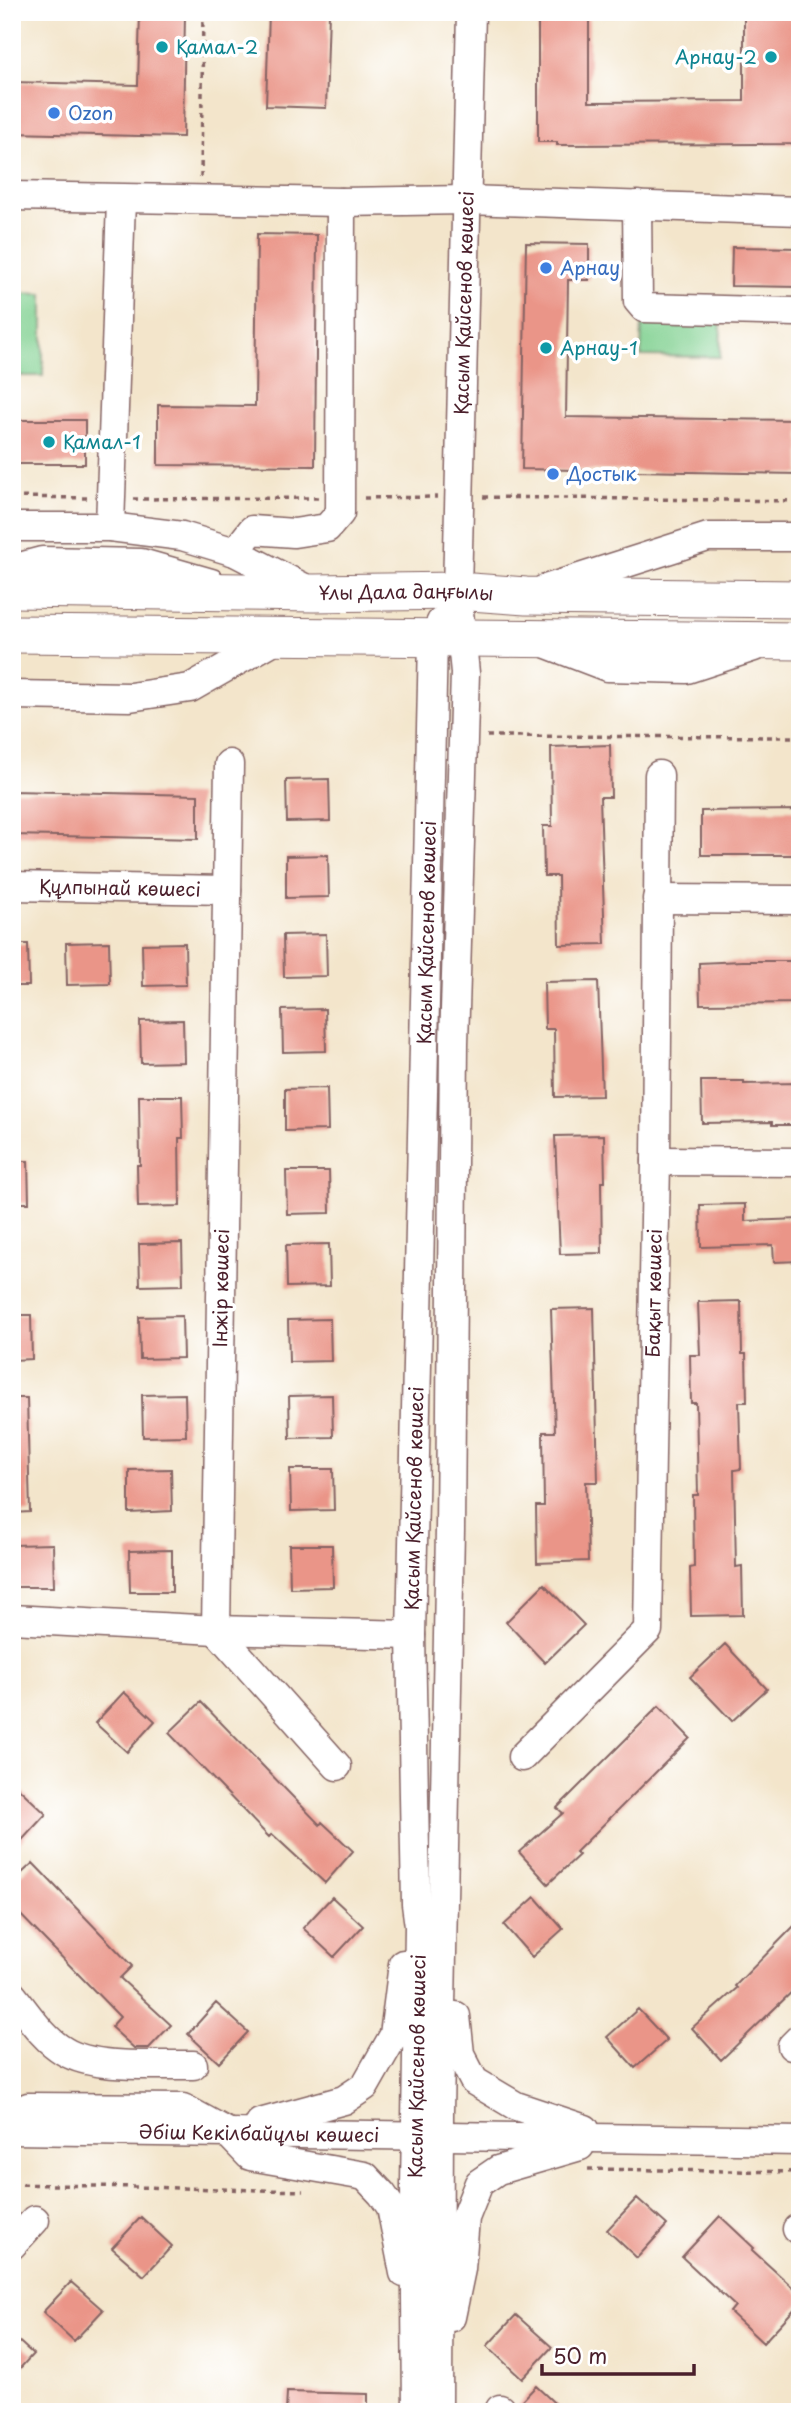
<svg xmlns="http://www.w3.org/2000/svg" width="812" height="2424" font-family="'Playpen Sans',sans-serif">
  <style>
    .green { fill: #80d090; stroke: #65785e; stroke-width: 2 }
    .building { fill: #ea9588 }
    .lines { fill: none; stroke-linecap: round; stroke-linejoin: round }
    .minor-casing { stroke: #856463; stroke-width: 31 }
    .major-casing { stroke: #856463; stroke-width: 39 }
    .path { stroke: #856463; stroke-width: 3.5; stroke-dasharray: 5 5; stroke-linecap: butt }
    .minor { stroke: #fff; stroke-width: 28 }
    .major { stroke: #fff; stroke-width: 37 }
    .culture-dot { fill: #0f9aa8; stroke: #fff; stroke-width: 2.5 }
    .shop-dot { fill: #3f7fe0; stroke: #fff; stroke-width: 2.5 }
    .labels { text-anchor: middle; stroke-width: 7; stroke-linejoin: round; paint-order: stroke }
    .culture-label { font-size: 19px; fill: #0d838f; stroke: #fff; text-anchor: start }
    .shop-label { font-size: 19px; fill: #366cbe; stroke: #fff; text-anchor: start }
    .street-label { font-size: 19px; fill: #4a1f2b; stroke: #fff }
  </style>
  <rect width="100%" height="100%" fill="#fff"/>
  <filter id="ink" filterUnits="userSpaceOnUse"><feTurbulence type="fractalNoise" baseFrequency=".0143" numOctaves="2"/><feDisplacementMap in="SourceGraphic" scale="14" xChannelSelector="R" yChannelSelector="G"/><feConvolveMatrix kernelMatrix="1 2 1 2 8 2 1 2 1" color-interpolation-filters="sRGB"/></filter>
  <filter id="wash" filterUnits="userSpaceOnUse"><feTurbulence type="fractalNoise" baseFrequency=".00686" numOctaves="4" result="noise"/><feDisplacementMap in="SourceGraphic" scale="28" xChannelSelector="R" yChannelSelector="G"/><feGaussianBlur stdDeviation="1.57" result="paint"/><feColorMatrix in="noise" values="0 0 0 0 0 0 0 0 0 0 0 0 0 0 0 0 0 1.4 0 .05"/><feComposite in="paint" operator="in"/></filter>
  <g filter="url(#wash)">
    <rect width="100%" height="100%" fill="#f3e5cb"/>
    <path class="green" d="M12 293 43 294V376H12Z
      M642 321 721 322 720 357 641 356Z"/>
    <g id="blocks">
      <path class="building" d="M140 12H185L183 137 12 133V82L138 85Z
        M269 12H329L326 108 266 106Z
        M538 12H589V102L744 101V12H797V144L557 145V142H538Z
        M257 234 317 235 315 466 158 465V405L255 406Z
        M526 243 589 244V280H568L566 417 800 420V474L522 469Z
        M732 247 800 248V287L731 286Z
        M12 420H85V464H12Z
        M610 745 611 797H600L605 944 559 945 558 876H544L543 826H552L551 747Z
        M329 779 330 821 287 822 286 780Z
        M12 791 198 795V839L12 835Z
        M800 810V855H701V811Z
        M328 855 329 897 286 898V856Z
        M326 934 327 976 284 977 283 935Z
        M109 942 110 984 67 985 66 943Z
        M185 943 186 985 143 986 142 944Z
        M12 944H28L29 986H12Z
        M742 961H800V1003L700 1004 699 963Z
        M598 981 602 1096 555 1097 554 1029H545L544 982Z
        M325 1009 326 1051 283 1052 282 1010Z
        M183 1020 184 1062 141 1063 140 1021Z
        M701 1081H744V1084L800 1083V1125H772V1122L702 1123Z
        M327 1088 328 1130 285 1131V1089Z
        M139 1096H182L183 1138H179L180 1206 138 1207 137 1165H140Z
        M604 1135 605 1182H601L602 1253 560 1254 555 1136Z
        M12 1161H28L29 1203H12Z
        M286 1171H329L330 1213 287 1214Z
        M745 1204V1221L800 1219V1261L774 1262 773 1245 701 1247 700 1205Z
        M182 1243 183 1285 140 1286 139 1244Z
        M329 1244 330 1286 287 1287 286 1245Z
        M741 1301 742 1354H746L747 1402H739L741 1469 734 1470 736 1567 742 1566 743 1615 691 1616 690 1568 694 1567 693 1495H698L696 1403H691L690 1355H700L698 1302Z
        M594 1308 598 1482H586L588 1561 537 1563 536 1506H544L543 1432H555L551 1309Z
        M12 1315H31L32 1359 12 1360Z
        M182 1316 183 1358 140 1359 139 1317Z
        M330 1319 331 1361 289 1362 288 1320Z
        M185 1394 186 1436 143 1437 142 1395Z
        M332 1395 333 1437 290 1438 289 1396Z
        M12 1398H27L30 1512 12 1513Z
        M171 1469 172 1511 129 1513V1470Z
        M290 1469H333L334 1510 291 1511Z
        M53 1544 54 1587H12V1545Z
        M289 1545H332L333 1587 290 1588Z
        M172 1550V1592H130L129 1551Z
        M544 1584 584 1625 545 1663 506 1622Z
        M725 1644 767 1689 732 1721 690 1677Z
        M124 1692 155 1721 127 1752 95 1723Z
        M201 1702 320 1825 322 1822 353 1851 325 1883 272 1834 269 1837 169 1733Z
        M659 1706 690 1738 576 1852 579 1855 548 1884 519 1852 563 1813 557 1808Z
        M12 1782 46 1814 12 1851Z
        M33 1863 132 1966 120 1978 171 2025 149 2048H134L111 2027 120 2017 12 1906V1882Z
        M332 1897 363 1926 334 1957 303 1928Z
        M535 1897 563 1929 532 1957 504 1925Z
        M800 1920V1984L721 2060 692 2028 737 1988 735 1986Z
        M216 2003 248 2032 219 2063 188 2034Z
        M638 2009 667 2040 635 2068 607 2037Z
        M637 2198 667 2225 637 2258 607 2230Z
        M720 2216 754 2248 752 2250 800 2294V2303L763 2343 730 2312 735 2306 682 2257Z
        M141 2217 172 2246 144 2276 112 2248Z
        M71 2282 103 2310 74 2341 43 2312Z
        M516 2315 552 2347 522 2379 487 2346Z
        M12 2335 33 2354 12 2377Z
        M536 2386 564 2412H517L516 2407Z
        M287 2392 368 2394V2412H286Z"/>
    </g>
  </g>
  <g filter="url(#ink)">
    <use href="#blocks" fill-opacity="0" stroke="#856463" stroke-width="2"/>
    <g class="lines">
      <defs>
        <g id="minor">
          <path d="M12 196 341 202 467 200 800 211"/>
          <path d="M637 205 638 301 644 308 796 312"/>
          <path d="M12 527H110L182 536 235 552 312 592"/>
          <path d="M110 527 121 200"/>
          <path d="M235 552 252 530 294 533 327 528 340 513 341 202"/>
          <path d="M12 569 42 561 141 563 211 583"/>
          <path d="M545 589 708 537H800"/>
          <path d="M547 644 607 667 687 669 754 647"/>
          <path d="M12 695 130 697 190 688 279 637"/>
          <path d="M229 764 216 1630 337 1766"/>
          <path id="s1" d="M12 886 227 890"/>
          <path d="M657 899 800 900"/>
          <path d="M656 1161 800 1162"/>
          <path d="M12 1619 216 1630 411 1635"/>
          <path id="s2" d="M522 1757 648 1630 656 1161 659 775"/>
          <path d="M12 1995C27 2013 43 2039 64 2051 95 2070 156 2064 193 2065"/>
          <path d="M456 2016 460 2054 474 2081 516 2106 585 2129"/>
          <path d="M792 2046 800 2038"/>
          <path d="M12 2114 28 2107 183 2108 227 2132 250 2156 365 2176 382 2194 391 2207 404 2273"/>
          <path d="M260 2123 344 2100 365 2086 394 2035 403 1964"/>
          <path id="s3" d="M12 2130 800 2141"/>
          <path d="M797 2229 800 2231"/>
          <path d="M12 2245 35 2220"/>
          <path d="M451 2317 461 2269 465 2218 479 2183 498 2170 580 2146"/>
          <path id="s4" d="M417 2412 415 2186 419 1926 416 1904 411 1635 433 639 441 622"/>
          <path id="s5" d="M438 2412 439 2112 450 1530 454 1043 465 673 457 591 471 12"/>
          <path d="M500 2412V2409"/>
        </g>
        <g id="major">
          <path id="s6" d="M12 589 314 593 457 591 526 596 800 599"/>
          <path d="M12 634 800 641"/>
        </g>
      </defs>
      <use href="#minor" class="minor-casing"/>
      <use href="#major" class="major-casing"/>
      <path class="path" d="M201 177 203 12
        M12 497 87 498
        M483 497 800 501
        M364 498 437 497
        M133 499 318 498
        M487 736 800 737
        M588 2169 800 2172
        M12 2184 303 2191"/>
      <use href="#minor" class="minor"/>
      <use href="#major" class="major"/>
    </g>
  </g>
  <g class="culture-dot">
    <circle cx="162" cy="47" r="7"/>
    <circle cx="771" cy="57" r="7"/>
    <circle cx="546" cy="348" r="7"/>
    <circle cx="49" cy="442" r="7"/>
  </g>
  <g class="shop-dot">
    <circle cx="54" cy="113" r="7"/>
    <circle cx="546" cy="268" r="7"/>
    <circle cx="553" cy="474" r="7"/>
  </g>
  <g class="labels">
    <g class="culture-label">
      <text x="176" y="54">Қамал-2</text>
      <text x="757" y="64" text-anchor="end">Арнау-2</text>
      <text x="560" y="355">Арнау-1</text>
      <text x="63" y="449">Қамал-1</text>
    </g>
    <g class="shop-label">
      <text x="68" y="120">Ozon</text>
      <text x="560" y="275">Арнау</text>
      <text x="567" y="481">Достык</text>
    </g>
    <g class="street-label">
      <text dy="7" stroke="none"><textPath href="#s5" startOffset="2110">Қасым Қайсенов көшесі</textPath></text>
      <text dy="7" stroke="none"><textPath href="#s6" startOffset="394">Ұлы Дала даңғылы</textPath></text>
      <text dy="7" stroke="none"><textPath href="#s1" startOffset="108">Құлпынай көшесі</textPath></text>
      <text dy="7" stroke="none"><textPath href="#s4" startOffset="1480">Қасым Қайсенов көшесі</textPath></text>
      <text transform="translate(221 1288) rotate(-89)" y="7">Інжір көшесі</text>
      <text dy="7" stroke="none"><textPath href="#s2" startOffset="516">Бақыт көшесі</textPath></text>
      <text dy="7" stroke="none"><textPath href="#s4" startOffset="914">Қасым Қайсенов көшесі</textPath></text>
      <text dy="7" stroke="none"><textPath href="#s4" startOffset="346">Қасым Қайсенов көшесі</textPath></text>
      <text dy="7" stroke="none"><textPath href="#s3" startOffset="247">Әбіш Кекілбайұлы көшесі</textPath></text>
    </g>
  </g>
  <rect width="812" height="2424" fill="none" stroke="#fff" stroke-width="42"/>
  <path d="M542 2364v10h152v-10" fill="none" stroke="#4a1f2b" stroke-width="3.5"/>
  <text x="553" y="2364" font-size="21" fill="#4a1f2b" stroke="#ffffff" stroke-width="5" paint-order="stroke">50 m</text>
</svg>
